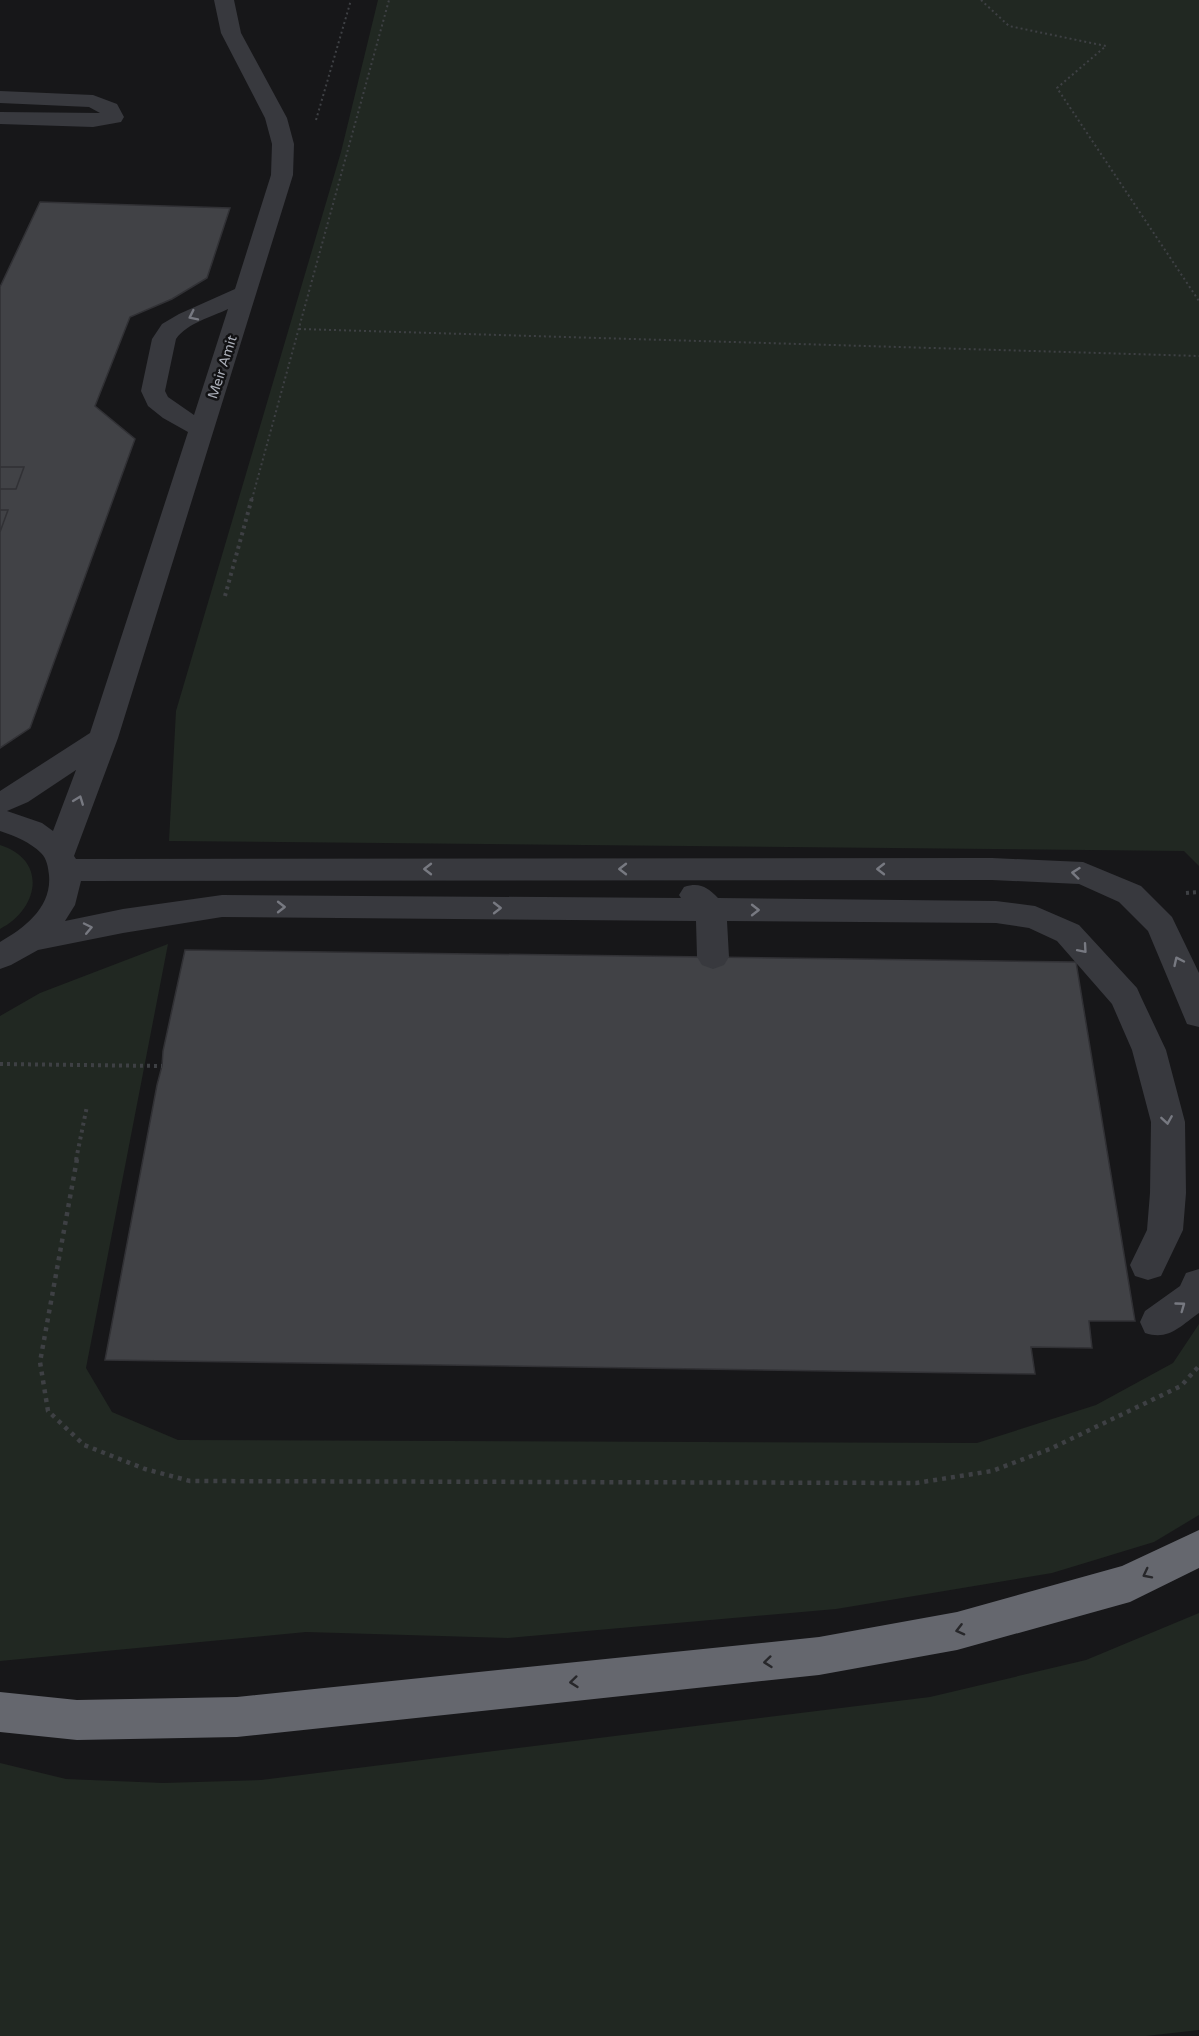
<svg xmlns="http://www.w3.org/2000/svg" width="1199" height="2036" font-family="'Varela Round',sans-serif">
  <style>
    .green { fill: #212822 }
    .building { fill: #414246; stroke: #313135; stroke-width: 1.5 }
    .lines { fill: none; stroke-linecap: round; stroke-linejoin: round }
    .path-far2 { stroke: #3e4044; stroke-width: 2; stroke-dasharray: 2 3; stroke-linecap: butt }
    .path-far1 { stroke: #3e4044; stroke-width: 4; stroke-dasharray: 3 4; stroke-linecap: butt }
    .path { stroke: #3e4044; stroke-width: 4.5; stroke-dasharray: 4 5; stroke-linecap: butt }
    .minor { fill: #38393e; fill-rule: evenodd }
    .highway { fill: #65676e; fill-rule: evenodd }
    .oneway { stroke: #777981 }
    .oneway2 { stroke: #27272a }
    .labels { text-anchor: middle; stroke-width: 5; stroke-linejoin: round; paint-order: stroke }
    .far-street-label { font-size: 14px; fill: #aaaeb8; stroke: #121214 }
  </style>
  <rect width="100%" height="100%" fill="#171719"/>
  <path class="green" d="M378 0H1199V866L1184 851 169 841 176 711 341 152Z
    M0 845C48 860 39 909 0 929Z
    M168 944 86 1368 112 1412 178 1440 977 1443 1096 1405 1173 1363 1199 1324V1515L1154 1542 1052 1573 836 1609 508 1638 306 1632 0 1661V1016L40 993Z
    M1199 1613V2030L1146 2036H0V1763L66 1779 163 1783 261 1780 930 1697 1086 1660Z"/>
  <path class="building" d="M40 202 230 208 207 278 172 299 130 317 95 406 135 439 30 728 0 748V287Z
    M0 467H24L16 489H0Z
    M0 510H8L0 532Z
    M185 950 1076 962 1135 1321H1089L1092 1348 1031 1347 1035 1374 105 1360 157 1085 162 1066 163 1051Z"/>
  <g class="lines">
    <path class="path-far2" d="M981 0 1009 26 1106 46 1057 88 1199 301
      M316 120 351 0
      M299 329 1199 356
      M252 499 389 0"/>
    <path class="path-far1" d="M225 596 252 498
      M1186 893 1199 892
      M0 1064 162 1066
      M76 1160 87 1106"/>
    <path class="path" d="M77 1159 40 1362 48 1411 84 1445 145 1469 190 1481 916 1483 992 1471 1050 1449 1181 1386 1199 1366"/>
    <path class="minor" d="M214 0H234L241 33 287 118 294 144 293 175 118 738 74 856 76 859 992 858 1083 862 1141 886 1172 917 1199 973V1027L1187 1024 1148 931 1119 902 1079 884 992 880 81 881 75 905 65 921 123 909 222 895 681 898 679 895 684 887C700 882 707 887 718 898L996 901 1035 906 1079 925 1137 988 1141 997 1166 1050 1185 1122 1186 1193 1183 1230 1161 1276 1148 1280 1135 1276 1130 1265 1147 1230 1150 1193 1151 1122 1132 1050 1112 1004 1057 941 1029 928 996 923 727 921 729 957 724 965 713 969 702 965 697 957 696 921 222 917 123 933 38 950 11 965 0 969V942C25 928 52 907 49 875 48 867 47 859 41 853 30 842 15 836 0 831V791L90 733 188 432 163 418 148 406 141 391 152 339 162 324 179 314 235 289 271 175 272 144 265 118 221 33ZM228 309 194 415 168 397 165 391 176 339C187 323 212 317 228 309ZM76 770 53 831 42 823 7 811 28 802Z
      M0 91 93 95 117 104 124 117 121 122 93 127 0 124V112L100 113 89 107 0 103Z
      M1199 1269V1313C1180 1326 1169 1341 1145 1333L1140 1322 1145 1311 1180 1286 1186 1273Z"/>
    <path class="highway" d="M1199 1530V1568L1130 1602 957 1650 819 1675 237 1737 77 1740 0 1732V1692L77 1700 237 1697 819 1637 957 1612 1122 1566Z"/>
  </g>
  <defs><path id="oneway-chevron" d="M-2-3.5L2.5 0L-2 3.5" fill="none" stroke-width="1.6" stroke-linecap="round" stroke-linejoin="round" transform="scale(1.5)"/></defs>
  <g class="oneway">
    <use href="#oneway-chevron" transform="translate(193 316) rotate(154)"/>
    <use href="#oneway-chevron" transform="translate(79 800) rotate(-69)"/>
    <use href="#oneway-chevron" transform="translate(428 869) rotate(180)"/>
    <use href="#oneway-chevron" transform="translate(623 869) rotate(180)"/>
    <use href="#oneway-chevron" transform="translate(881 869) rotate(180)"/>
    <use href="#oneway-chevron" transform="translate(1076 873) rotate(-174)"/>
    <use href="#oneway-chevron" transform="translate(281 907)"/>
    <use href="#oneway-chevron" transform="translate(497 908)"/>
    <use href="#oneway-chevron" transform="translate(755 910)"/>
    <use href="#oneway-chevron" transform="translate(88 928) rotate(-12)"/>
    <use href="#oneway-chevron" transform="translate(1083 949) rotate(49)"/>
    <use href="#oneway-chevron" transform="translate(1178 961) rotate(-115)"/>
    <use href="#oneway-chevron" transform="translate(1167 1120) rotate(81)"/>
    <use href="#oneway-chevron" transform="translate(1181 1306) rotate(-36)"/>
  </g>
  <g class="oneway2">
    <use href="#oneway-chevron" transform="translate(1147 1574) rotate(153)"/>
    <use href="#oneway-chevron" transform="translate(960 1630) rotate(166)"/>
    <use href="#oneway-chevron" transform="translate(768 1662) rotate(174)"/>
    <use href="#oneway-chevron" transform="translate(574 1682) rotate(174)"/>
  </g>
  <g class="labels">
    <g class="far-street-label">
      <text transform="translate(222 367) rotate(-72)" y="5">Meir Amit</text>
    </g>
  </g>
</svg>
